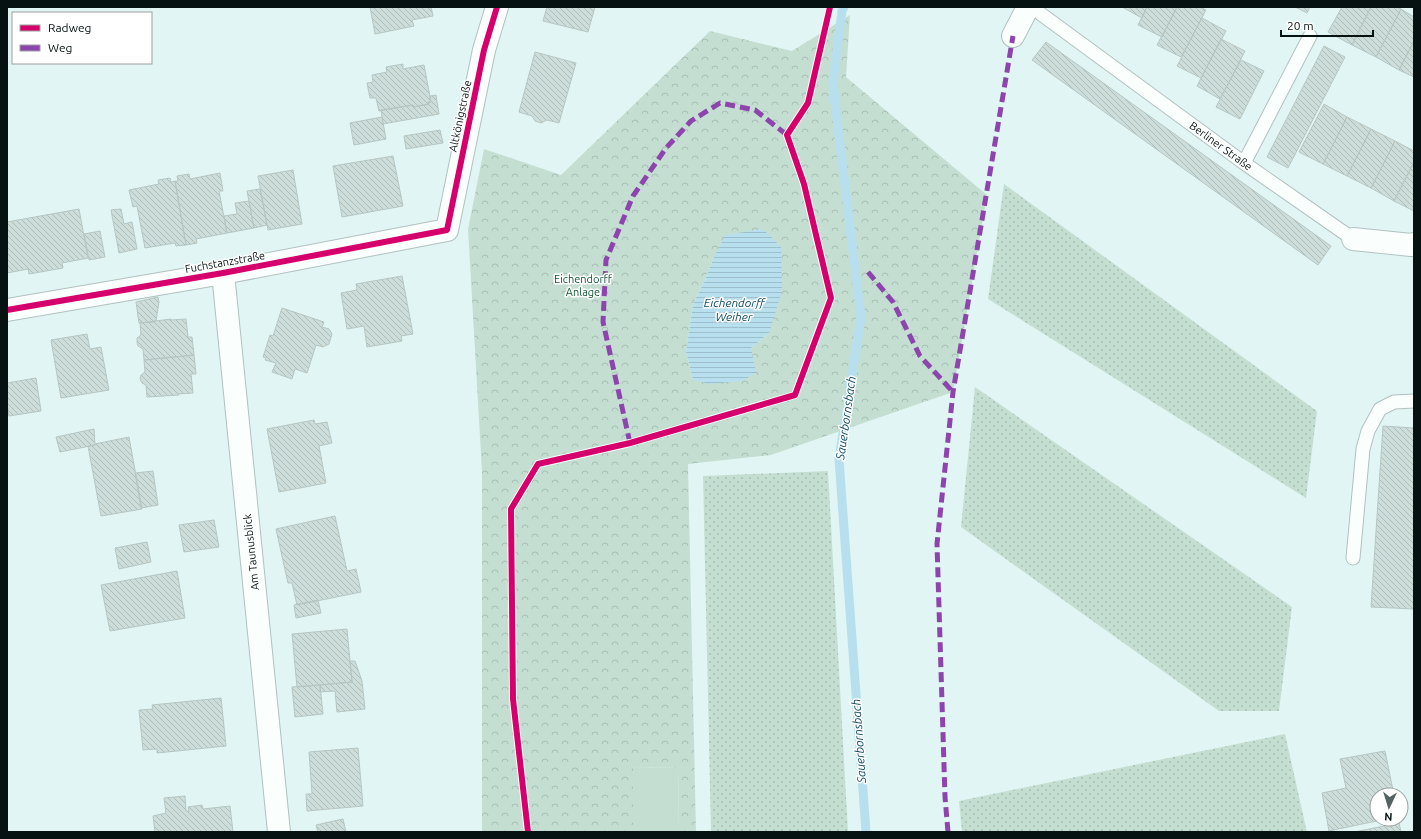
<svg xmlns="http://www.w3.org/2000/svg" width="1421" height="839" font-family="Ubuntu,sans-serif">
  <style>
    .park { fill: url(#park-crowns); fill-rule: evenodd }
    .garden { fill: url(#garden-dots) }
    .pitch { fill: #c4dfd2 }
    .water { fill: url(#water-rules) }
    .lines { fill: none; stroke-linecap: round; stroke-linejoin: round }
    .stream { stroke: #b8dfee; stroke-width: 9 }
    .building { fill: url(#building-back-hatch); stroke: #b6c6c3 }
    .lane-casing { stroke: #b1c1c0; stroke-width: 15 }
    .street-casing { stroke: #b1c1c0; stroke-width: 24 }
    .lane { stroke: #fafefd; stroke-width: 13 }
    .street { stroke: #fafefd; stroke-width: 22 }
    .quiet { stroke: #8e44ad; stroke-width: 5; stroke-dasharray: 10 5; stroke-linecap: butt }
    .cycleway-casing { stroke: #fff; stroke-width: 8 }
    .cycleway { stroke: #d6006c; stroke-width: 6 }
    .labels { text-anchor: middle; stroke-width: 3; stroke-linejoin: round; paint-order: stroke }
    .street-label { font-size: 11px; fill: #051211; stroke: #fff }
    .park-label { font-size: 11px; fill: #153; stroke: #fff }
    .water-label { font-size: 12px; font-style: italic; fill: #0e4b62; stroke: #fff }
  </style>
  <defs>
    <pattern id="park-crowns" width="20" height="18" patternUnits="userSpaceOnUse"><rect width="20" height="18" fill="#c4dfd2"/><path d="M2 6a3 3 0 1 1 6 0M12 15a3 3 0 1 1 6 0" fill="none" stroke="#a7beb3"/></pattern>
    <pattern id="garden-dots" width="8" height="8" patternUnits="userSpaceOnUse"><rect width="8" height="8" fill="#c4dfd2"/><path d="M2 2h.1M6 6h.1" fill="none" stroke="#a7beb3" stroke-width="1.8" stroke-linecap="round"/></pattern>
    <pattern id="water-rules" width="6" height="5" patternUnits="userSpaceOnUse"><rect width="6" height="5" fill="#b8dfee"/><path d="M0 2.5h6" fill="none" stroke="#9dbecb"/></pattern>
    <pattern id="building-back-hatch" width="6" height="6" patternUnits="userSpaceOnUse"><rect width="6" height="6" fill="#ccddda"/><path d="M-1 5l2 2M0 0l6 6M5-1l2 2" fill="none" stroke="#aebdba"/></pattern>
  </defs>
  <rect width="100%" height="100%" fill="#e1f6f4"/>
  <path class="park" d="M850 15 846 77 987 195 953 392 771 455 688 464 696 832H678L679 768 634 767 633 832H482V472L468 229 484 149 561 175 710 31 792 51ZM714 257 769 333 751 348 693 380 686 352 693 304 705 280Z"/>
  <path class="garden" d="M1004 184 1317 411 1306 498 988 299Z
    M975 387 1292 607 1279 711H1219L961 527Z
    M828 471 848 832H711L703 476Z
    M1285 734 1307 832H962L959 801Z"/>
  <path class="pitch" d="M633 767 679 768 678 832H633Z"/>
  <path class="water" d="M763 229 781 247 782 291 769 333 751 348 756 373 742 381 710 384 693 380 686 352 693 304 705 280 714 257 725 235Z"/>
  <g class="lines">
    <path class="stream" d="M844 7 842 11 833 81 835 103 861 317 839 459 866 832"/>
  </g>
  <path class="building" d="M370 7H431L433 16 412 20 414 26 375 34Z
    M547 7H595L588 32 543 21Z
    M1122 7H1147L1142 18Z
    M1147 7H1177L1162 37 1138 25Z
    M1177 7H1200L1206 10 1181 57 1157 45Z
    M1295 7H1310L1307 13Z
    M1342 7H1371L1352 45 1328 32Z
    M1371 7H1396L1401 9 1376 57 1352 45Z
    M1401 9 1414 17V41L1399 70 1376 57Z
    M1202 18 1226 31 1201 78 1177 66Z
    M1221 39 1245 51 1220 99 1197 86Z
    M1414 41V77L1399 70Z
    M1046 42 1331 246 1318 265 1032 60Z
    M1324 46 1345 57 1288 168 1267 157Z
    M535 52 576 63 559 123 547 120 541 123 535 121 532 116 519 112Z
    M1241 60 1264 71 1240 119 1216 107Z
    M403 64V69L424 65 431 102H428L429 104 414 107 413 105 379 111 376 98H370L367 83 373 82 372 75 387 72 386 67Z
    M436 95 439 114 383 124 381 110 413 105 414 107 429 104 428 102H431L430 96Z
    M1324 104 1347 117 1323 164 1299 152Z
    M382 117 386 139 354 145 350 123Z
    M1347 117 1371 129 1347 176 1323 164Z
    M1371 129 1395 141 1371 188 1347 176Z
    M440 130 443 143 406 149 404 136Z
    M1395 141 1414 151V162L1394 201 1371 188Z
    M393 156 403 206 342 217 333 166Z
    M1414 162V211L1394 201Z
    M293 170 302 224 268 230 258 176Z
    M220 173 223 191H219L227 233 196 239 197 243 186 245 175 181H178L177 176 189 174 190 179Z
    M170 178 171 182 175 181 186 245 176 246 175 243 145 248 137 206 133 207 129 190 159 184 158 180Z
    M260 189 267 225 254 228 247 191Z
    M249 201 254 228 227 233 224 216 237 214 235 203Z
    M79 209 88 258 62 263 63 268 29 274 28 269 7 273V222Z
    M121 209 124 224 132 222 137 249 119 253 111 210Z
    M100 231 105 257 89 260 84 234Z
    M402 276 413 334 401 336 402 341 367 347 364 326 347 329 341 293 357 290 356 284Z
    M158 297 159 302 156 321 155 320V322L139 323 136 302Z
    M282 308 324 322 322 327 329 329 332 334 329 344 323 347 316 345 307 373 295 369 292 379 272 372 276 363 265 360 266 358 263 357 270 335 273 336Z
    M171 319V320L186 319 188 337H192L194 355 144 360 143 349 138 346 137 342V338L141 335 140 323Z
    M87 334 90 349 101 347 109 390 61 398 51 340Z
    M194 355 196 374H191L193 393 178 394 179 395 147 397 146 385 142 383 140 379 141 375 145 372 144 360Z
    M36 378 41 411 9 416 7 405V383Z
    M314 420 315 424 327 422 332 443 319 446 326 483 279 492 267 429Z
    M1383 426 1414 428V609L1371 607Z
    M94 429 95 445 60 452 56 437Z
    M129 437 142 509 101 516 88 446 95 445V444Z
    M153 471 158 505 141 508 135 473Z
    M335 516 347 571 356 569 361 592 297 605 292 583H288L276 529Z
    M214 520 219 547 184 552 179 525Z
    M147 542 151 562 119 569 115 548Z
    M177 571 185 618 110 631 101 585Z
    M318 600 321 613 296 618 294 605Z
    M347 629 352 682 297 687 292 634Z
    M350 661H355L362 681 365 709 337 712 335 691 320 692V685L352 682Z
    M320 685 323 714 295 717 292 687Z
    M221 698 226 746 157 753V749L143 750 139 710 153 709 152 705Z
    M358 748 363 806 307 811 306 794H312L309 752Z
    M1385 751 1394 795H1377V819H1386L1329 831 1322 793 1346 788 1340 759Z
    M185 796 186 811H189L188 807 202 805 203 809 230 806 233 832H155L153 816 166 813 164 798Z
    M343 819 346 832H318L316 825Z
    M1399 823 1401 832H1354Z"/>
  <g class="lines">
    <defs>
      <path id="lane" d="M1041 14 1244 163 1353 239
        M1244 163 1310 36
        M1353 558 1363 449 1368 431 1380 409 1394 402 1414 401"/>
      <path id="street" d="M1013 36 1028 7
        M1353 239 1411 245 1414 244
        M223 273 279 832
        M7 310 223 273 447 230 484 50 497 7"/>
    </defs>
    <use href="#lane" class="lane-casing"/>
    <use href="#street" class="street-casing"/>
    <use href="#lane" class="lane"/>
    <use href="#street" class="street"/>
    <path class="quiet" d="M868 272 893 302 920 356 953 392
      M630 443 603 322 606 260 633 196 666 148 691 121 720 103 755 110 787 135
      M948 832 945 797 937 544 953 392 1013 36"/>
    <defs>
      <path id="cycleway" d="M7 310 223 273 447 230 484 50 497 7
        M528 832 513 699 511 509 538 464 630 443 795 395 831 298 804 184 787 135 808 103 830 7"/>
    </defs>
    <use href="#cycleway" class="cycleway-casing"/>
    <use href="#cycleway" class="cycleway"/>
  </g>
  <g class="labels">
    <g class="street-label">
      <text transform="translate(460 116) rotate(-78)" y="4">Altkönigstraße</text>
      <text transform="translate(1221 146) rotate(36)" y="4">Berliner Straße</text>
      <text transform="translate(225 262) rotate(-10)" y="4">Fuchstanzstraße</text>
      <text transform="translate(251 552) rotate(-96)" y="4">Am Taunusblick</text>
    </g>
    <g class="park-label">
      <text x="583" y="283">Eichendorff<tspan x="583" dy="13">Anlage</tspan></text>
    </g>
    <g class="water-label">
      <text x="734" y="307">Eichendorff<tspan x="734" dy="14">Weiher</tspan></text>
      <text transform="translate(846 418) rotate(-82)" y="4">Sauerbornsbach</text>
      <text transform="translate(859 741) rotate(-94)" y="4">Sauerbornsbach</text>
    </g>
  </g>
  <rect width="1421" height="839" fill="none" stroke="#051211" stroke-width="16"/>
  <rect x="12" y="12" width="140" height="52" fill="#ffffff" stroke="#9ba0a0"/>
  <rect x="20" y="25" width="20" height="6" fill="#d6006c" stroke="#9ba0a0"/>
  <text x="48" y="32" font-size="12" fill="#051211">Radweg</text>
  <rect x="20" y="45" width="20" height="6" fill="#8e44ad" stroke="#9ba0a0"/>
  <text x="48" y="52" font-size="12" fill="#051211">Weg</text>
  <g transform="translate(1389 807) rotate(184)"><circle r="19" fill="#ffffff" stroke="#9ba0a0"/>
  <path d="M0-3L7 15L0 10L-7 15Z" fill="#526260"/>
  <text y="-6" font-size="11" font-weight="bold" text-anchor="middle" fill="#051211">N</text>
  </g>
  <path d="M1281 30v6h92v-6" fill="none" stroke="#051211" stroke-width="2"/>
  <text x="1287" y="30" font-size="12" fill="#051211" stroke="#ffffff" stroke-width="3" paint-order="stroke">20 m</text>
</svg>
